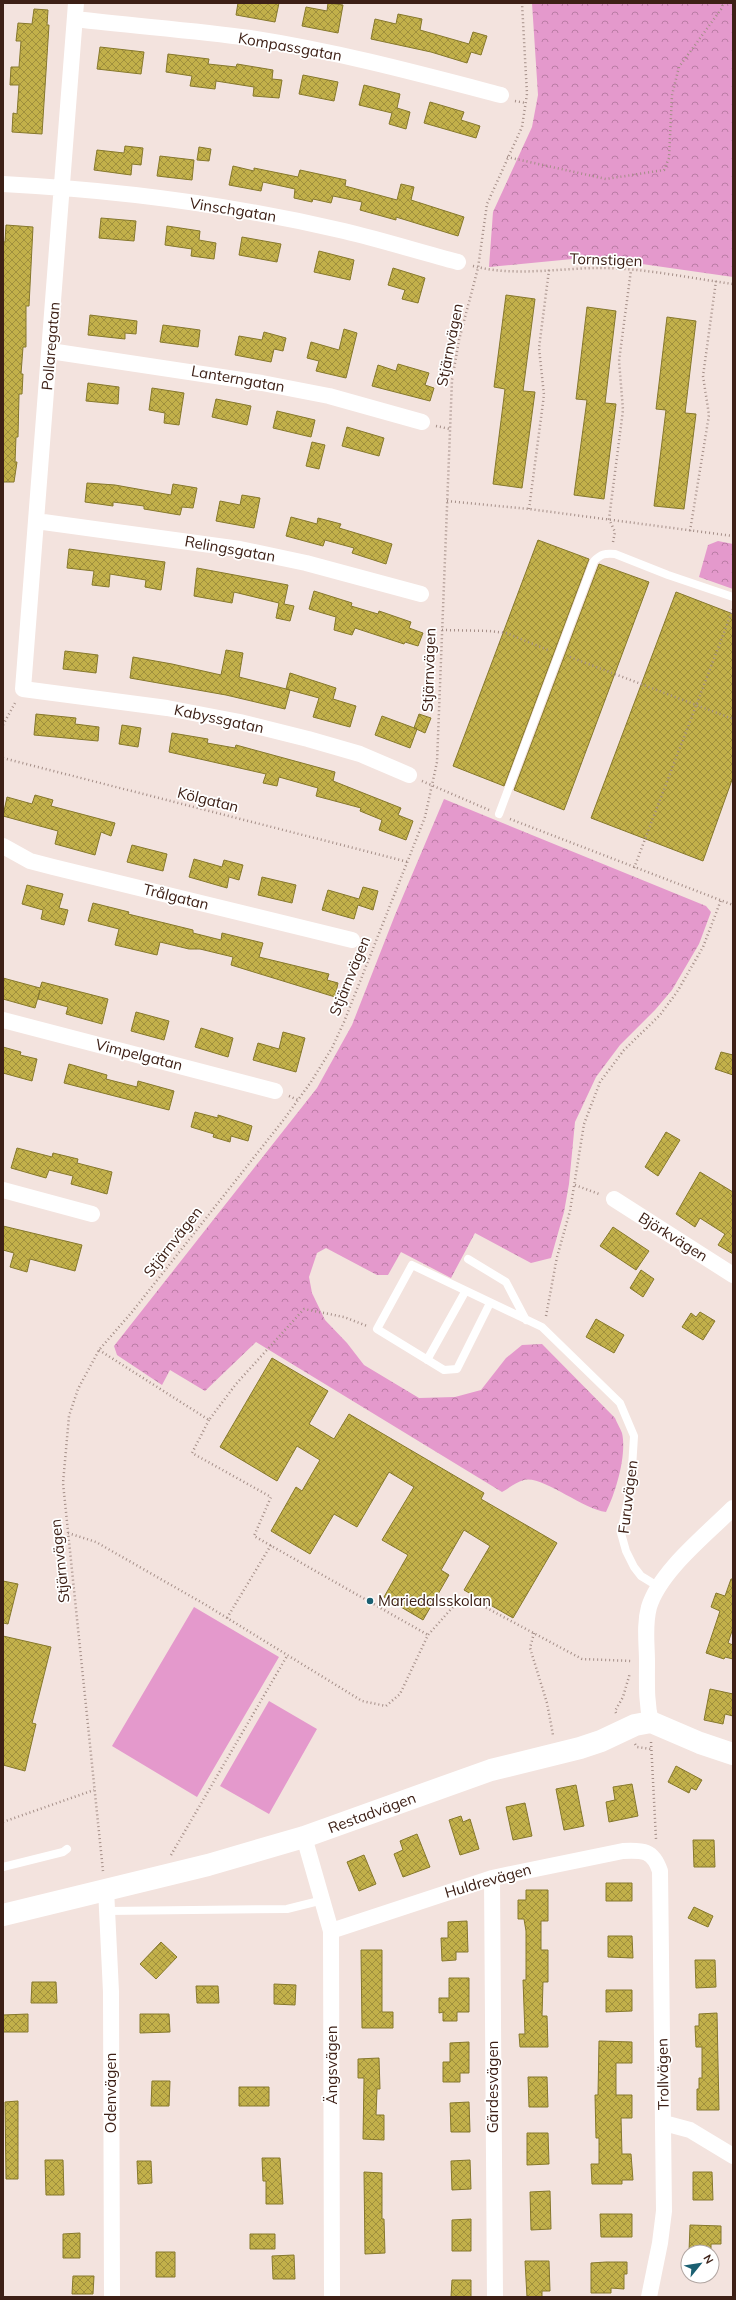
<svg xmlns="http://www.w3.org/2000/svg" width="736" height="2300" font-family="Mulish,sans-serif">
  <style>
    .forest { fill: url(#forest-crowns) }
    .pitch { fill: #e499cc }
    .building { fill: url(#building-cross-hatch); stroke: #86782c }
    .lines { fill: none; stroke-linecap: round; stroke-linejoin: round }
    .path { stroke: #a48e87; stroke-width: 2.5; stroke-dasharray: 1 3; stroke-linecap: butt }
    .lane { stroke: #fff; stroke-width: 8 }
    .street { stroke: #fff; stroke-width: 16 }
    .secondary { stroke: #fff; stroke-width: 22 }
    .poi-dot { fill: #1b6072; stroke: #fff; stroke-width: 1.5 }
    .labels { text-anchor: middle; stroke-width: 3.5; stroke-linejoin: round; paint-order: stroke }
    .street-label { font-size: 15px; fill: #3d2016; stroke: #fff }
    .poi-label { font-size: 15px; fill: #3d2016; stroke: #fff; text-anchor: start }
  </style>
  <defs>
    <pattern id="forest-crowns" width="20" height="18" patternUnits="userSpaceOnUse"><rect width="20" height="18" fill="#e499cc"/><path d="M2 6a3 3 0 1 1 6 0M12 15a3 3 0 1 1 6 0" fill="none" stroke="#ba7ca5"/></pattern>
    <pattern id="building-cross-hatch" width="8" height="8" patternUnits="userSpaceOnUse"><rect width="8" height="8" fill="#c2b04a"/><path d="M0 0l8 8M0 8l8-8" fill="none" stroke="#9f8f3d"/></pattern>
  </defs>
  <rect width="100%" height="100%" fill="#f3e3de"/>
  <path class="forest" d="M532 3H733V277L593 257 489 267 493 212 532 127 538 95Z
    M718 541 733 544V589L699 577 708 545Z
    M444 799 706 906 711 912 699 944 672 990 655 1010 620 1045 596 1077 575 1122 569 1184 564 1212 551 1258 531 1263 475 1233 451 1278 401 1252 388 1275H377L326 1248 317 1253 309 1277 312 1293 325 1320 347 1343 364 1365 419 1398 455 1397 481 1390 506 1358 522 1345 542 1344 615 1418C617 1423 620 1428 622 1433 627 1454 616 1492 606 1512 582 1509 542 1475 524 1480 516 1482 509 1488 502 1492L256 1342 205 1391 170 1370 162 1385 117 1355 114 1346 317 1088 352 1025 395 915Z"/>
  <path class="pitch" d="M194 1607 279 1657 197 1797 112 1746Z
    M269 1701 317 1729 269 1814 220 1786Z"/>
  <path class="building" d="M238 3H279L275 22 236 15Z
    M328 3 343 5 338 33 302 26 306 7 327 11Z
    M34 9 48 10 47 25H49L42 134 12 132 13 113 17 114 19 85H10L11 67H19L21 41H16L18 23 32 24Z
    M398 14 422 19 420 30 469 44 473 32 487 36 481 55 471 52 467 63 431 52 371 39 375 19 396 24Z
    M100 47 144 52 141 74 97 69Z
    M168 54 209 59 208 64 236 67 237 64 273 70 272 79 282 80 279 98 253 96 254 87 216 81 215 89 190 86 192 76 166 72Z
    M303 75 338 82 334 101 299 94Z
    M364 85 400 94 397 108 410 112 406 129 389 124 392 113 359 105Z
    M430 102 464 112 461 120 480 126 476 138 424 123Z
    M125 146 143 148 141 165 132 164 131 175 94 170 97 150 124 153Z
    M199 147 211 149 209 161 197 160Z
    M160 156 194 160 192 180 157 176Z
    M233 166 254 171V168L298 177 300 170 346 180 345 186 397 200 401 184 414 187 411 200 464 217 458 236 396 217V220L360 210 362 202 333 196 331 203 313 199 312 202 294 198 295 189 263 182 261 191 229 185Z
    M101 218 136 221 134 241 99 238Z
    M6 225 33 227 29 306H26V347H23L21 374H23L22 394H19L18 437H16L15 462H17L14 482H3V242H5Z
    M167 226 200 231 199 240 216 243 214 259 191 256 192 249 165 245Z
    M242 237 281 244 277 262 239 255Z
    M319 251 354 260 350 280 314 272Z
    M393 268 425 278 418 303 402 299 405 290 388 285Z
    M506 295 535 299 523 391 535 392 522 488 493 484 505 389 494 387Z
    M587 307 616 311 605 403 616 404 604 499 574 495 587 400 576 399Z
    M90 315 137 321 136 334 125 333V339L88 335Z
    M667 317 696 321 685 413 696 414 684 509 654 506 666 410 656 409Z
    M163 325 200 330 198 347 160 342Z
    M344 329 357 333 346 378 316 371 319 361 307 358 311 342 339 350Z
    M264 332 286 338 283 351 274 349 271 362 235 355 239 336 262 340Z
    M398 364 429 373 425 385 434 388 430 401 372 386 378 365 396 371Z
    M88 383 119 387 118 404 86 401Z
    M152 388 184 393 179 425 164 423 165 413 149 410Z
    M216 399 251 406 247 425 212 417Z
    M277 411 315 420 311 437 273 428Z
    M347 427 384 438 379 456 342 446Z
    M312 442 325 445 319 469 306 466Z
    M87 483 115 485 171 495 173 484 197 488 193 508 182 507 180 515 144 509V506L113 502V506L85 502Z
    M242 495 260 498 254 528 216 521 220 501 240 505Z
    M291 517 317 524 318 518 341 524 339 528 392 544 386 564 352 553 354 548 325 540 323 546 286 536Z
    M538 540 589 559 504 786 453 766Z
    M69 549 165 562 161 590 145 587 146 580 110 574 109 587 92 585 94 571 67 568Z
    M599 564 649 582 564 810 514 790Z
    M197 568 288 585 284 604 294 606 290 621 276 618 279 603 234 592 232 603 194 596Z
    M314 591 352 603 351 606 378 614 379 611 411 622 409 628 423 633 418 646 405 642 404 644 355 628 352 635 334 630 336 617 309 609Z
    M676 592 733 614V777L703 861 591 818Z
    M226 650 243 653 239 677 290 690 285 709 226 695 130 678 133 657 172 664 221 675Z
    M65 651 98 655 96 673 63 669Z
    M290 673 336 688 333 699 356 706 350 727 313 717 319 698 286 689Z
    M36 714 76 718 75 724 99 727 98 741 34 735Z
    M419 714 431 718 425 733 414 728Z
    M382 716 417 729 410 748 375 735Z
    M122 725 141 728 138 747 119 744Z
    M172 733 208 739 207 743 235 748 236 745 335 772 333 781 401 808 398 815 413 821 406 840 379 830 382 820 360 811 361 808 316 796 318 788 279 777 277 786 263 783 266 774 169 752Z
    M35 795 53 800 51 806 115 823 111 836 101 832 95 855 55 844 58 831 3 816 7 797 32 804Z
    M132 845 167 854 163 871 127 862Z
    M194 859 222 867 224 860 243 865 239 880 229 877 227 888 189 877Z
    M262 877 296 885 292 903 258 895Z
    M27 885 63 894 59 908 68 910 64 925 41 919 43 910 22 904Z
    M363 887 378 891 373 910 358 905 354 919 322 910 328 890 359 899Z
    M93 903 129 912 128 914 193 930V933L221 940 222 933 263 943 259 957 329 974 327 980 338 983 335 997 231 965 233 957 200 949H189L160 942 157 955 115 945 119 929 88 921Z
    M3 978 40 988 42 982 108 999 102 1024 66 1014 68 1007 38 999 40 990 35 1008 3 999Z
    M136 1012 169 1021 164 1040 131 1031Z
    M201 1028 233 1038 228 1057 195 1047Z
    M283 1032 305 1038 296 1072 253 1060 258 1043 279 1049Z
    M3 1047 21 1052 20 1055 37 1059 32 1081 3 1073Z
    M721 1052 733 1055V1075L715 1069Z
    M69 1064 107 1075 106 1079 137 1087 138 1081 174 1091 169 1110 64 1083Z
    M195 1112 218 1118V1115L252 1126 248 1141 231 1136 230 1142 213 1137 214 1134 191 1127Z
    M666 1132 680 1140 658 1176 645 1167Z
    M17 1148 52 1157 53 1153 78 1159 77 1163 112 1172 107 1194 71 1184 73 1176 49 1170 46 1178 11 1168Z
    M700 1172 733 1192V1254L718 1245 725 1234 700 1218 695 1227 676 1214Z
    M3 1226 82 1245 75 1271 30 1259 27 1272 10 1267 14 1253 3 1250Z
    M613 1227 649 1251 636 1270 600 1246Z
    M641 1270 654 1279 643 1297 630 1288Z
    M700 1312 715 1321 703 1340 682 1327 691 1313 696 1317Z
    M596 1319 624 1335 614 1353 586 1337Z
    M272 1358 328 1391 309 1424 334 1439 349 1414 484 1493 481 1499 557 1543 513 1618 464 1590 490 1546 464 1530 441 1570 449 1575 423 1620 384 1597 408 1555 382 1540 414 1487 389 1472 357 1527 334 1514 310 1554 271 1531 296 1487 302 1491 320 1460 297 1446 277 1481 220 1447Z
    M731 1579H733V1628L728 1643 733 1645V1659L725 1657 724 1659 706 1653 720 1611 711 1607 716 1593 725 1596Z
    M3 1581 18 1584 8 1624 3 1623Z
    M3 1636 51 1647 32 1723 36 1724 25 1771 3 1765Z
    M710 1689 733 1694V1716L725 1714 723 1724 704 1720Z
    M676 1766 702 1780 696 1790 691 1788 689 1793 668 1782Z
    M632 1784 638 1816 609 1822 606 1802 615 1800 613 1787Z
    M576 1785 584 1826 564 1830 556 1789Z
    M525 1803 532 1836 513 1840 506 1807Z
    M461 1816 463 1822 470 1819 479 1849 460 1855 449 1820Z
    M417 1834 430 1867 403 1877 394 1854 403 1850 400 1841Z
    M693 1840H714L715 1867H694Z
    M364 1855 376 1884 359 1891 347 1862Z
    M606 1883H632V1901H606Z
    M526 1890H548V1921H541V1950H548V1982H543L542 2016H547L548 2047H520L519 2034H525L523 1980H526V1931L524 1919H518V1900H526Z
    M694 1907 713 1916 708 1927 688 1918Z
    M467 1921 468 1952H456V1960L442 1961 441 1938H448V1922Z
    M608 1936H632L633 1958 608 1957Z
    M161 1942 177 1957 156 1979 140 1964Z
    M361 1950H382V2012H393V2028H362Z
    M695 1960H715L716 1987 696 1988Z
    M449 1978H469V2012H457V2021H443V2012L439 2013V1998H449Z
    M32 1982H56L57 2003H31Z
    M274 1984 296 1985 295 2005 274 2004Z
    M196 1986H218L219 2003H197Z
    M606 1990H632V2011L606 2012Z
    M717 2013 719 2110H697V2089H699V2078H702V2047H696L695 2026H699V2014Z
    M28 2014V2032H3V2015Z
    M140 2014H169L170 2032 140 2033Z
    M599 2041 632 2042V2063H616V2095H632V2118H621L622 2154H631L633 2180H622V2184H592L591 2164H599V2138H596L595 2095H598Z
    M469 2042V2073H460V2082H443V2062H450V2043Z
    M379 2058 380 2089H377L376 2115H384V2140L363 2139 364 2078H358V2059Z
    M528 2077H547L548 2107H529Z
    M152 2081H170L169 2106H151Z
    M239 2087H269V2106H239Z
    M18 2101V2179H6L5 2102Z
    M469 2102 470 2132H451L450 2103Z
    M527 2133H548L549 2164 527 2165Z
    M262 2158H280L283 2204H266V2181H263Z
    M45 2160H63L64 2195H46Z
    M470 2160 471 2189 452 2190 451 2161Z
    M137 2161H151L152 2183 138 2184Z
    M364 2172 382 2173V2219H384L385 2253 365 2254Z
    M693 2172H712L713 2200H693Z
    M550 2191 551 2229 531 2230 530 2192Z
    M600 2214H632V2237H601Z
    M471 2219V2251H452V2220Z
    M690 2225 721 2226V2244H711V2252H689Z
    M80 2233V2258H63V2234Z
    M250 2234H275V2249H250Z
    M156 2252H175V2277H156Z
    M294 2255 295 2279H273L272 2256Z
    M525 2261H549L550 2291H542V2297H527Z
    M606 2262H627V2274H624V2289L611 2288V2293H591V2263Z
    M73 2276H94L93 2294H72Z
    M452 2280H471V2297H451Z"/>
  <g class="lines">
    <path class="path" d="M515 101 526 103
      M507 157 606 179 664 170 669 158 672 95 679 67 722 8 723 3
      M473 266C514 277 559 268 600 268 644 268 689 278 733 284
      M436 426 450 429
      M447 501 529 509 733 536
      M529 509 544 395 539 348 549 270
      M690 531 709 415 703 376 716 281
      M613 542 615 532 609 519 623 410 619 361 631 270
      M442 630 489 631 506 633 548 650
      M570 657 733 719
      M3 725 15 703
      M3 758 408 862
      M422 781 489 810
      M510 819 733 905
      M634 868 733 609
      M289 1096 298 1100
      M575 1185 599 1194
      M546 1316 557 1257 570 1211 584 1124 600 1082 624 1050 660 1015 677 992 703 947 721 900
      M99 1350 209 1420 236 1384 304 1309 344 1317 367 1326
      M209 1420 192 1453 271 1497 254 1536 428 1635
      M68 1533 96 1542 206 1605 362 1701 386 1706 400 1694 428 1635 460 1599H470L582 1659 632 1661
      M227 1618 271 1545
      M534 1633 530 1648 547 1703 553 1735
      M616 1713 615 1711 623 1697 630 1673
      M651 1742 656 1839
      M635 1744 637 1747 651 1749
      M3 1822 94 1790
      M171 1855 287 1656
      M103 1871 63 1483 69 1416 78 1389 99 1350 132 1312 285 1118 311 1082 332 1048 344 1022 425 817 437 762 452 380 459 340 478 268 487 204 522 127 527 94 522 3"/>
    <path class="lane" d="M499 814 594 561C601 554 605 553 615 554L668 575 733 597
      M468 1259 506 1282 526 1320
      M490 1303 457 1369 444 1370 377 1329 412 1265 542 1327 620 1403 634 1436 631 1484 621 1533 626 1551 634 1567 641 1576 659 1587
      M427 1360 465 1292
      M3 1867 63 1852 67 1849
      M107 1911 287 1909 323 1900"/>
    <path class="street" d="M76 3 23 689 167 708 240 722 308 739 360 754 409 775
      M75 19C133 26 192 30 250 38 335 51 417 73 501 95
      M3 184C117 190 233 205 344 231 382 240 420 252 458 262
      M50 351 262 383 329 396 422 422
      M36 521 240 549 306 563 421 594
      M3 846 30 861 53 867 352 940
      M3 1020 275 1091
      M3 1190 92 1214
      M614 1199 733 1275
      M651 1722C646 1702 647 1683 647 1662 647 1644 644 1625 649 1607 660 1571 706 1535 733 1508
      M304 1837 331 1931 332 2297
      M492 1878 495 2297
      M106 1889 111 1992 112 2297
      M331 1931 492 1878 623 1851C643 1850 653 1850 660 1871L664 2211 660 2243 649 2297
      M664 2123 690 2130 733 2156"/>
    <path class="secondary" d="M3 1915 208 1865 304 1837 491 1770 580 1748 601 1741 635 1725 651 1722 700 1743 733 1754"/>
  </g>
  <circle class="poi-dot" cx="370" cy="1601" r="4"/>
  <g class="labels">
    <g class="street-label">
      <text transform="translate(290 47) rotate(10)" y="5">Kompassgatan</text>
      <text transform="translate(233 210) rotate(9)" y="5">Vinschgatan</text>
      <text transform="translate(606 260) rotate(2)" y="5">Tornstigen</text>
      <text transform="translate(450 345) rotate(-79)" y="5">Stjärnvägen</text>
      <text transform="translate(51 346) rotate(-85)" y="5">Pollaregatan</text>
      <text transform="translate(238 379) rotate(10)" y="5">Lanterngatan</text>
      <text transform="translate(230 549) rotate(10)" y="5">Relingsgatan</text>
      <text transform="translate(429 670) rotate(-88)" y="5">Stjärnvägen</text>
      <text transform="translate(219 719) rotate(12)" y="5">Kabyssgatan</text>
      <text transform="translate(208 800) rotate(14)" y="5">Kölgatan</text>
      <text transform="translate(176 897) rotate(14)" y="5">Trålgatan</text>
      <text transform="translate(350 976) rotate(-68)" y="5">Stjärnvägen</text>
      <text transform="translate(139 1055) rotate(14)" y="5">Vimpelgatan</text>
      <text transform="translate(673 1237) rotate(32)" y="5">Björkvägen</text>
      <text transform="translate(173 1242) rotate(-52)" y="5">Stjärnvägen</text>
      <text transform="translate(628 1497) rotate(-83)" y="5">Furuvägen</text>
      <text transform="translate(60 1561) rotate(-96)" y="5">Stjärnvägen</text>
      <text transform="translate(372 1813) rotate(-20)" y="5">Restadvägen</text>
      <text transform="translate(488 1881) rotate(-16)" y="5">Huldrevägen</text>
      <text transform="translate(332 2065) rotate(-90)" y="5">Ängsvägen</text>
      <text transform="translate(663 2074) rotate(-91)" y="5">Trollvägen</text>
      <text transform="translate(493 2087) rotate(-90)" y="5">Gärdesvägen</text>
      <text transform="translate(111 2093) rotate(-90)" y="5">Odenvägen</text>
    </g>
    <g class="poi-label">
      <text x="378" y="1606">Mariedalsskolan</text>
    </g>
  </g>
  <rect width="736" height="2300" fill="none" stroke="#3d2016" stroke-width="8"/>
  <g transform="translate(700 2264) rotate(60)"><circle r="19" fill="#ffffff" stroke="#b1a6a2"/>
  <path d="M0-3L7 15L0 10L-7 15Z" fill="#1b6072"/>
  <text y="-6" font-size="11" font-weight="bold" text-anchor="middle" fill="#3d2016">N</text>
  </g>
</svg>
